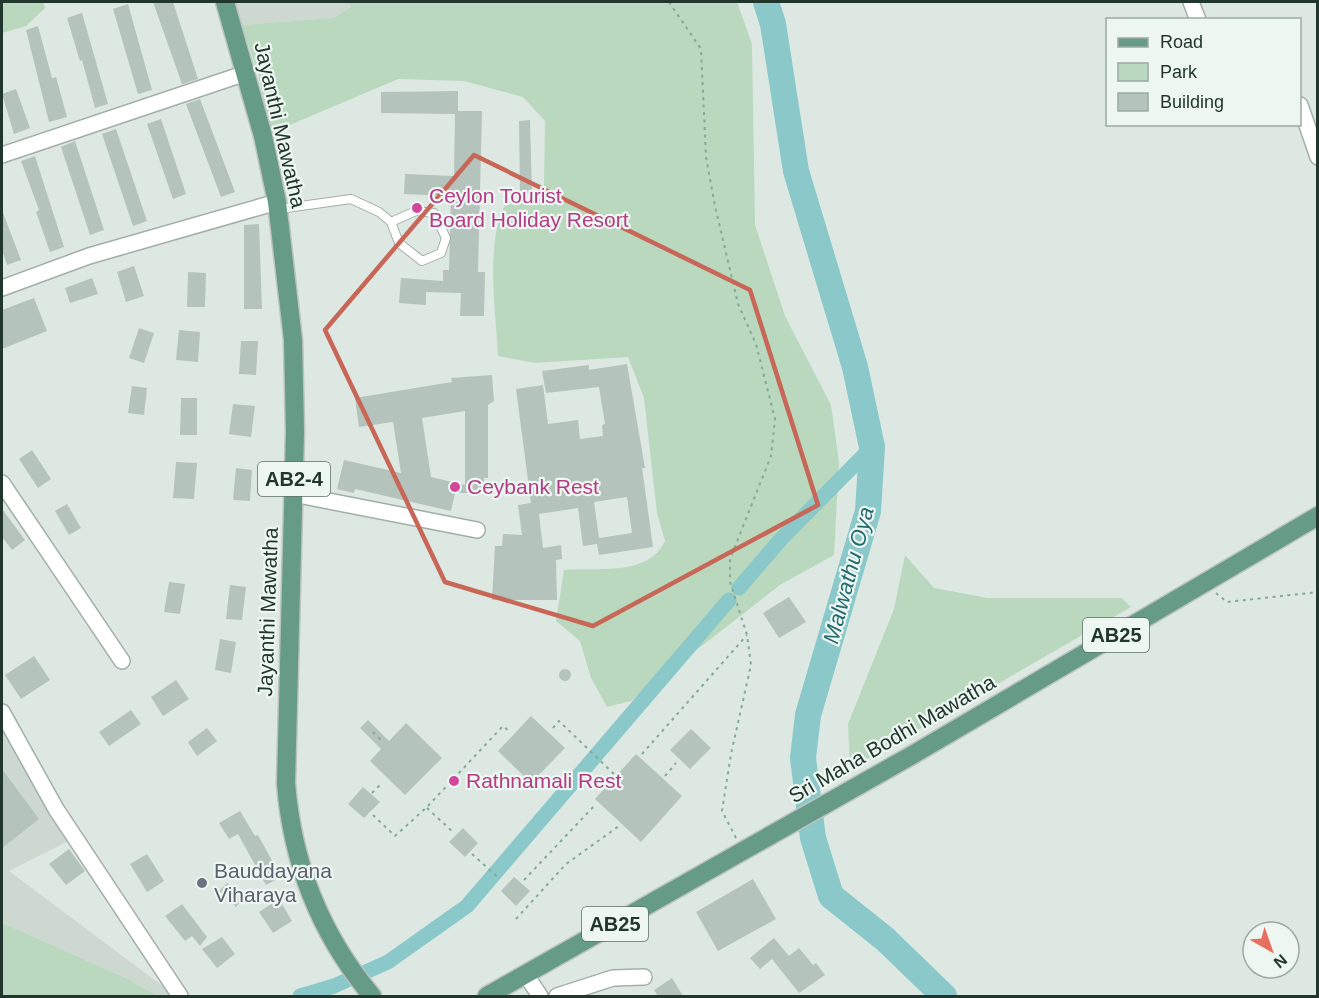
<svg xmlns="http://www.w3.org/2000/svg" width="1319" height="998" font-family="Helvetica,sans-serif">
  <style>
    .built { fill: #cdd8d1 }
    .green { fill: #b9d8bd }
    .lines { fill: none; stroke-linecap: round; stroke-linejoin: round }
    .canal { stroke: #8ac8ca; stroke-width: 15 }
    .river { stroke: #8ac8ca; stroke-width: 26 }
    .building { fill: #b4c3bb; fill-rule: evenodd }
    .lane-casing { stroke: #a2afa9; stroke-width: 10 }
    .street-casing { stroke: #a2afa9; stroke-width: 18 }
    .primary-casing { stroke: #bcc3c0; stroke-width: 21 }
    .path { stroke: #81aa98; stroke-width: 2; stroke-dasharray: 3 4.5; stroke-linecap: butt }
    .lane { stroke: #fff; stroke-width: 8 }
    .street { stroke: #fff; stroke-width: 15 }
    .primary { stroke: #669b87; stroke-width: 18 }
    .marked { fill: none; stroke: #c86758; stroke-width: 4.5; stroke-linejoin: round }
    .hotel-dot { fill: #d1479c; stroke: #eef6f1; stroke-width: 2 }
    .worship-dot { fill: #6b7280; stroke: #eef6f1; stroke-width: 2 }
    .labels { text-anchor: middle; stroke-width: 4.5; stroke-linejoin: round; paint-order: stroke }
    .shield { fill: #eef6f1; stroke: #5e7068; stroke-width: 1.5 }
    .shield-label { font-size: 20px; font-weight: bold; fill: #21372e }
    .street-label { font-size: 21px; fill: #21372e; stroke: #eef6f1 }
    .hotel-label { font-size: 21px; fill: #b23c85; stroke: #eef6f1; text-anchor: start }
    .worship-label { font-size: 21px; fill: #5b616d; stroke: #eef6f1; text-anchor: start }
    .water-label { font-size: 22px; font-style: italic; fill: #216a6d; stroke: #eef6f1 }
  </style>
  <rect width="100%" height="100%" fill="#dee8e3"/>
  <path class="built" d="M233 2H349L351 7 333 18 242 25Z
    M2 712 76 837 9 871 176 996H2Z"/>
  <path class="green" d="M2 2H43L45 8 26 26 2 33Z
    M349 2H737L752 44 755 225 785 316 831 405 839 462 834 555 780 585 631 701 607 707 591 678 580 641 556 621 564 570C598 567 648 577 665 541L657 513 644 398 628 357 535 363 498 356C496 313 485 243 505 205L541 198 544 185 545 121 523 97 464 81 398 79 271 133 258 74 242 25 333 18 351 7Z
    M905 555 934 588 988 598H1122L1131 607 850 769 848 724 894 609Z
    M2 923 127 979 157 996H2Z"/>
  <g class="lines">
    <path class="canal" d="M739 588 781 539 872 447
      M300 996 334 986 388 962 467 906 729 600"/>
    <path class="river" d="M766 2 773 24 796 171 855 367 872 447 868 511 808 715 803 758 813 838 831 896 885 939 944 996"/>
  </g>
  <path class="building" d="M153 2H173L198 79 182 84Z
    M128 4 152 90 138 94 113 9Z
    M82 13 108 104 95 108 82 60 80 61 67 18Z
    M38 26 52 78 56 77 67 117 49 122 26 30Z
    M16 89 30 128 14 134 2 94Z
    M458 91V111H482L478 272H485L484 316H460L461 293 426 292V305L399 303 401 278 443 281V270H449L451 196 404 194 405 174 454 176 455 114 381 113V92Z
    M200 99 235 192 221 197 186 104Z
    M161 119 186 194 173 199 147 124Z
    M530 120 532 194H520L519 121Z
    M116 129 147 221 133 226 102 134Z
    M75 141 104 230 90 235 61 147Z
    M35 156 64 247 50 252 36 212 39 210 21 161Z
    M2 210 21 260 7 265 2 250Z
    M259 224 262 309H244V225Z
    M134 266 144 296 126 302 117 272Z
    M188 272 206 273 205 307H187Z
    M92 278 98 294 70 303 65 288Z
    M34 298 47 331 2 349V310Z
    M139 328 154 333 144 363 129 358Z
    M179 330 200 332 198 362 176 360Z
    M241 341H258L256 375 239 374Z
    M627 364 645 468H642L653 547 599 555 597 544 583 546 578 508 539 514 543 548 561 545 562 559 556 560 557 600H492L495 546H502L503 534 522 535 518 505 531 503 516 389 543 385 548 424 578 420 580 439 603 436 602 425 605 424 599 387 546 393 542 371 589 365V370ZM627 497 632 533 599 538 594 502Z
    M492 375 494 401 488 405V478H484L483 493H455L451 511 355 489 354 493 337 489 344 460 401 473 393 422 359 427 355 398 452 382 451 378ZM465 411V485L431 477 422 418Z
    M132 386 147 388 144 415 128 413Z
    M181 398H197V435H180Z
    M233 404 255 406 251 437 229 434Z
    M32 450 51 479 38 488 19 459Z
    M176 462 197 463 194 499 173 498Z
    M236 468 252 470 250 501 233 500Z
    M67 504 81 528 69 535 55 511Z
    M2 509 25 540 12 550 2 537Z
    M169 582 185 584 180 614 164 612Z
    M230 585 246 587 242 620 226 619Z
    M789 597 806 622 779 638 763 613Z
    M220 639 236 642 231 673 215 670Z
    M34 656 50 680 21 699 5 675Z
    M559 675a6 6 0 1 1 12 0a6 6 0 1 1-12 0Z
    M176 680 189 699 163 716 151 697Z
    M131 710 141 724 109 746 99 732Z
    M531 716 565 748 531 783 498 751Z
    M368 720 389 741 406 723 442 758 405 795 370 761 381 749 360 728Z
    M207 728 217 741 197 756 188 742Z
    M691 729 711 748 690 769 670 750Z
    M636 754 682 796 641 842 595 799Z
    M2 769 39 819 2 848Z
    M363 787 380 802 364 818 348 804Z
    M240 811 255 836 258 835 281 877 266 885 238 834 229 839 219 823Z
    M463 828 478 843 465 857 449 842Z
    M69 849 85 871 66 885 49 864Z
    M147 854 164 881 147 892 130 864Z
    M514 877 530 891 516 906 501 891Z
    M753 879 776 919 718 951 696 912Z
    M227 883 243 899 236 907 219 891Z
    M279 899 292 921 273 933 259 912Z
    M182 904 207 937 200 946 192 936 185 941 165 916Z
    M222 937 235 954 217 968 202 949Z
    M774 938 789 956 799 948 813 965 816 963 825 975 799 993 772 959 760 969 750 958Z
    M672 978 683 996H658L654 990Z"/>
  <g class="lines">
    <defs>
      <path id="lane" d="M279 209 351 199 379 212 391 222 399 243 422 261 441 253 446 238 434 213 416 211 391 222"/>
      <path id="street" d="M1191 2 1198 20
        M1300 105 1318 157
        M2 155 246 73
        M2 288 89 256 277 202
        M2 483 122 661
        M293 494 477 530
        M2 712 56 809 180 996
        M526 975 540 996
        M557 996 613 978 644 977"/>
      <path id="primary" d="M225 2 263 136 277 202 293 340 295 431 286 783C292 862 321 935 372 996
        M487 996 914 754 1318 516"/>
    </defs>
    <use href="#lane" class="lane-casing"/>
    <use href="#street" class="street-casing"/>
    <use href="#primary" class="primary-casing"/>
    <path class="path" d="M669 2 701 49 706 157 715 206 738 304 756 344 775 419 771 456 730 559V582L747 635 751 665 731 754 722 811 736 838
      M1216 593 1227 602 1318 592
      M553 728 559 721 615 775
      M373 732 382 741
      M642 754 747 635
      M665 776 676 763
      M372 793 382 783
      M427 808 454 833
      M373 815 395 836 427 807 503 726 509 731
      M472 854 500 879
      M524 880 596 804
      M516 919 566 864 619 826"/>
    <use href="#lane" class="lane"/>
    <use href="#street" class="street"/>
    <use href="#primary" class="primary"/>
  </g>
  <path class="marked" d="M474 155 750 290 818 505 593 626 445 582 325 330Z"/>
  <g class="hotel-dot">
    <circle cx="417" cy="208" r="6"/>
    <circle cx="455" cy="487" r="6"/>
    <circle cx="454" cy="781" r="6"/>
  </g>
  <circle class="worship-dot" cx="202" cy="883" r="6"/>
  <g class="labels">
    <g class="shield">
      <rect x="258" y="462" width="72" height="34" rx="4.5"/>
      <rect x="1083" y="618" width="66" height="34" rx="4.5"/>
      <rect x="582" y="907" width="66" height="34" rx="4.5"/>
    </g>
    <g class="shield-label">
      <text x="294" y="486">AB2-4</text>
      <text x="1116" y="642">AB25</text>
      <text x="615" y="931">AB25</text>
    </g>
    <g class="street-label">
      <text transform="translate(280 125) rotate(77)" y="7">Jayanthi Mawatha</text>
      <text transform="translate(268 612) rotate(-88)" y="7">Jayanthi Mawatha</text>
      <text transform="translate(892 739) rotate(-30)" y="7">Sri Maha Bodhi Mawatha</text>
    </g>
    <g class="hotel-label">
      <text x="429" y="203">Ceylon Tourist<tspan x="429" dy="24">Board Holiday Resort</tspan></text>
      <text x="467" y="494">Ceybank Rest</text>
      <text x="466" y="788">Rathnamali Rest</text>
    </g>
    <g class="worship-label">
      <text x="214" y="878">Bauddayana<tspan x="214" dy="24">Viharaya</tspan></text>
    </g>
    <g class="water-label">
      <text transform="translate(848 575) rotate(-75)" y="8">Malwathu Oya</text>
    </g>
  </g>
  <rect width="1319" height="998" fill="none" stroke="#21372e" stroke-width="6"/>
  <rect x="1106" y="18" width="195" height="108" fill="#eef6f1" stroke="#9caaa3" stroke-width="1.5"/>
  <rect x="1118" y="38" width="30" height="9" fill="#669b87" stroke="#9caaa3" stroke-width="1.5"/>
  <text x="1160" y="48" font-size="18" fill="#21372e">Road</text>
  <rect x="1118" y="63" width="30" height="18" fill="#b9d8bd" stroke="#9caaa3" stroke-width="1.5"/>
  <text x="1160" y="78" font-size="18" fill="#21372e">Park</text>
  <rect x="1118" y="93" width="30" height="18" fill="#b4c3bb" stroke="#9caaa3" stroke-width="1.5"/>
  <text x="1160" y="108" font-size="18" fill="#21372e">Building</text>
  <g transform="translate(1271 950) rotate(140)"><circle r="28" fill="#eef6f1" stroke="#9caaa3" stroke-width="1.5"/>
  <path d="M0-4.5L10 22L0 15L-10 22Z" fill="#e66f5f"/>
  <text y="-9" font-size="16" font-weight="bold" text-anchor="middle" fill="#21372e">N</text>
  </g>
</svg>
